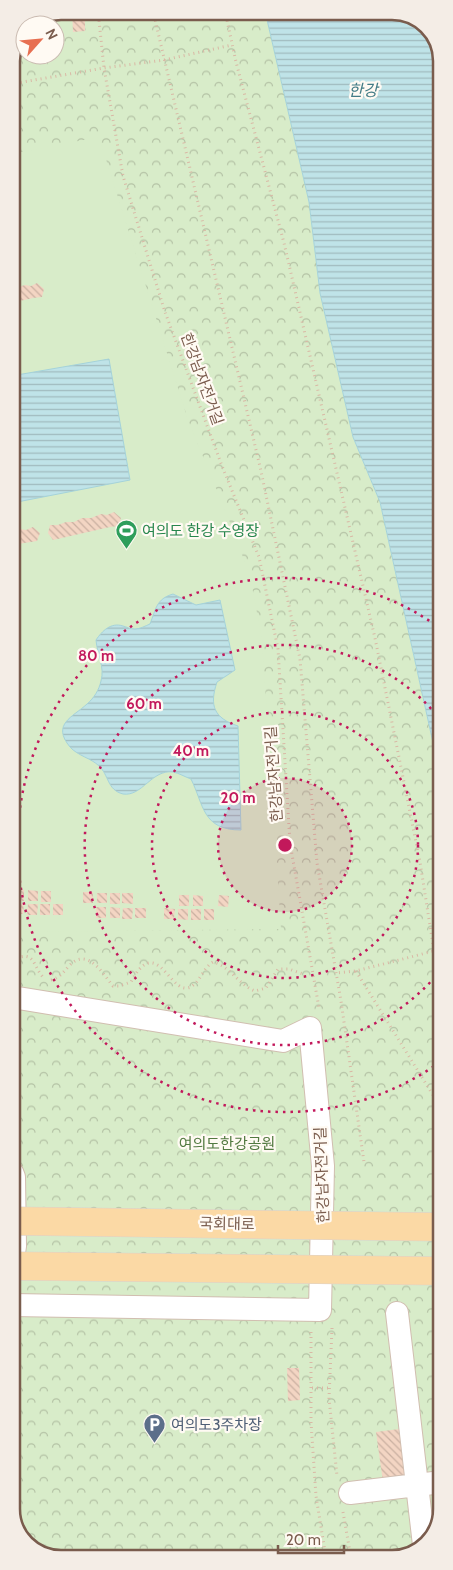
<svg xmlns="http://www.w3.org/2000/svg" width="453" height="1570" font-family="Cabin,'Noto Sans KR',sans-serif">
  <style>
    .park { fill: url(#park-crowns) }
    .pitch { fill: #d8ecc9 }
    .water { fill: url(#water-rules); stroke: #a5d3da }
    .building { fill: url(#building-back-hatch) }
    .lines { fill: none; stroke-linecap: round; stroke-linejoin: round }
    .minor-casing { stroke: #d1beb0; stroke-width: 24 }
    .path { stroke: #d9b8a5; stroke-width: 3; stroke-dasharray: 1 4; stroke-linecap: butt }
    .minor { stroke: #fff; stroke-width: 22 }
    .major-bridge-casing { stroke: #dad1cd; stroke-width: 29; stroke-linecap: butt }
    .major-bridge { stroke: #fbd9a5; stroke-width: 28 }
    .ring { fill: none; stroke: #c2185b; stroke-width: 2.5; stroke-dasharray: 2.5 5 }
    .labels { text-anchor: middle; stroke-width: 4.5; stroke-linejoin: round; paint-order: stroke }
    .street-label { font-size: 15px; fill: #7a5c4d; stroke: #fffaf3 }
    .leisure-label { font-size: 15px; fill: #27864d; stroke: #fffaf3; text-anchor: start }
    .park-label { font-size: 15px; fill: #537a41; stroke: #fffaf3 }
    .service-label { font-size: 15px; fill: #4e5e75; stroke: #fffaf3; text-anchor: start }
    .water-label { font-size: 16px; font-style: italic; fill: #437c86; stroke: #fffaf3 }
    .rim { fill: none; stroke: #7a5c4d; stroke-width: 2.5 }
    .centre { fill: #c2185b; stroke: #fffaf3; stroke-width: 2.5 }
    .ring-label { font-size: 15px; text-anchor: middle; font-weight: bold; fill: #c2185b; stroke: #fffaf3; stroke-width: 4.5; stroke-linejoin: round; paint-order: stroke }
  </style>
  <defs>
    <pattern id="park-crowns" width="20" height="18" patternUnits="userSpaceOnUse" patternTransform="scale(1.25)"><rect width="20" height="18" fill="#d8ecc9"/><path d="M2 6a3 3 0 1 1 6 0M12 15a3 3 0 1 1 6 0" fill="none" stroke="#b4c2a5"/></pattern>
    <pattern id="water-rules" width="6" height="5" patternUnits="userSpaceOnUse" patternTransform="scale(1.25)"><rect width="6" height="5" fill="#bfe3e8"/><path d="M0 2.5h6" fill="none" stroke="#a0bbbe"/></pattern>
    <pattern id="building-back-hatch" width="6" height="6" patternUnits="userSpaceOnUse" patternTransform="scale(1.25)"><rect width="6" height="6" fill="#f3d5c3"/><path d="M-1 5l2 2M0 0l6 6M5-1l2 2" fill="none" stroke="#cab0a1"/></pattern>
  </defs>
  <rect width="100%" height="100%" fill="#fdf6ec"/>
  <path class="park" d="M61 11H265L309 202 320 293 353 437 380 502 441 779 442 1509 430 1541 402 1558H55L28 1546 12 1519 11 61 25 28V55H55V25H28Z"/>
  <path class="pitch" d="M99 137 188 420 231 525 250 576 262 639 281 929 12 932 11 154Z"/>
  <path class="water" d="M265 11 398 12 425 24 441 51V779L380 502 353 437 320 293 309 202Z
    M109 359 130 480 12 503 11 376Z
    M173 594 196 605 220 600 235 670 217 682C209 706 214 718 238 726L241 830C202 830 204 805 191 779 185 777 179 773 173 772 152 769 142 797 123 794 107 790 109 775 99 766 91 758 78 756 70 747 51 724 73 717 87 704 94 698 99 690 101 681 105 667 97 654 96 640 102 631 111 622 123 626 127 627 130 629 135 629 140 629 145 626 150 624 156 609 156 599 173 594Z"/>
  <path class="building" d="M72 11H85V31L73 32Z
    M37 283 44 289 42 297 33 298 11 303V289L25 285 31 286Z
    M114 512 121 518 118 526 110 527 53 540 48 533 50 525H58L66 522H74L82 518H91L101 514 107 515Z
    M33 527 40 533 37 541 12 545V533L20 529 26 530Z
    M14 890H24V901H14Z
    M28 890 38 891V901H28Z
    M41 891H51V902H41Z
    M83 892H93V903H83Z
    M97 893H107V903H97Z
    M110 893H120V904H110Z
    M122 893H133V904L122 903Z
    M179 895H189V906H179Z
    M193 895 203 896V906H193Z
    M219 895 229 896 228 907 218 906Z
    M14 904H24L23 914H13Z
    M28 904H38L37 915H27Z
    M40 904H50V915H40Z
    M53 904H63V915H53Z
    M96 907H106V918H96Z
    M110 907 120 908V918H110Z
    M123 908H133L132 919H122Z
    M135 908H146V918H135Z
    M164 908 175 909 174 919H164Z
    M178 909H188V920L178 919Z
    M191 909H201V920H191Z
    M204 909H214V920H204Z
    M287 1368H299L300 1400 288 1401Z
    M407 1428 414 1478 383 1482 376 1432Z"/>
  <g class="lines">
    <defs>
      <path id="minor" d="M12 997 283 1041 310 1028 323 1166 320 1310 12 1305
        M12 1172 14 1177 15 1246 12 1266
        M397 1313 424 1545
        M350 1493 442 1482"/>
    </defs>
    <use href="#minor" class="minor-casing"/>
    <path class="path" d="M98 11 104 68 123 176 165 312 222 466 259 557 278 649 290 843 319 1008
      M153 11 261 471 300 659 317 863 341 1001 364 1162
      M225 11 236 62 284 243 375 638 420 862 434 951 356 971 336 973
      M11 84 104 68 164 60 232 45
      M434 951 441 974
      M12 960C37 949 31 966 45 979
      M356 971 441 1108
      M51 980C61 977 63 972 70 965 88 947 103 974 113 986H119L131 982C155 936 168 987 185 988 198 989 202 968 213 962 230 966 239 985 255 991L266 988 278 969H289L303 974
      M16 1326 17 1369
      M332 1328 329 1398 337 1476
      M311 1332V1422L316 1496 326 1558
      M312 1388H329
      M343 1512 351 1558"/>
    <use href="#minor" class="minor"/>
    <defs>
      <path id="major-bridge" d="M12 1221 442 1227
        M12 1266 442 1271"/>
    </defs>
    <use href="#major-bridge" class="major-bridge-casing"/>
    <use href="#major-bridge" class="major-bridge"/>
  </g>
  <circle cx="285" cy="845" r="67" fill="#c2185b" fill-opacity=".12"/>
  <g class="ring">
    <circle cx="285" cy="845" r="67"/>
    <circle cx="285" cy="845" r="133"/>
    <path d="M440 971A200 200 0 1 1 440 719"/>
    <path d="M440 1062A267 267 0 1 1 440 628"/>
  </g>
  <defs>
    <symbol id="stadium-pin" viewBox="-11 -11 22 30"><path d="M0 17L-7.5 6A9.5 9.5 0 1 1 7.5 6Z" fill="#2e9e5b" stroke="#fffaf3"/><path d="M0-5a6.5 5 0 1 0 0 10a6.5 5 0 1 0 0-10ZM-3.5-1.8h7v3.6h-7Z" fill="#fff"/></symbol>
    <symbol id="parking-pin" viewBox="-11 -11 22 30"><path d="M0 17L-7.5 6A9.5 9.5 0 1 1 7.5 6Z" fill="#5c6f8a" stroke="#fffaf3"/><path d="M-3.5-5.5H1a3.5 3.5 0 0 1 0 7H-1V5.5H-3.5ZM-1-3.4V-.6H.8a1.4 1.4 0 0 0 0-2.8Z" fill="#fff"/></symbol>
  </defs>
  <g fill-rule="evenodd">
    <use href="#stadium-pin" x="114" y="518" width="25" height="34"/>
    <use href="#parking-pin" x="142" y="1412" width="25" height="34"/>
  </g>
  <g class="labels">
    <g class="street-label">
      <text transform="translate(202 379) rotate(70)" y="5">한강남자전거길</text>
      <text transform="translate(274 774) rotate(-94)" y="5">한강남자전거길</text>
      <text transform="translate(322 1175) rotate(-92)" y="5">한강남자전거길</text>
      <text transform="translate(227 1224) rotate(1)" y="5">국회대로</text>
    </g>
    <g class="leisure-label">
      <text x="142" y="536">여의도 한강 수영장</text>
    </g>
    <g class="park-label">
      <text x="227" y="1149">여의도한강공원</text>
    </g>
    <g class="service-label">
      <text x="171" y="1430">여의도3주차장</text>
    </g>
    <g class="water-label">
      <text x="363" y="96">한강</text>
    </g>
  </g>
  <path d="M0 0H453V1570H0ZM61 20H392A41 41 0 0 1 433 61V1509A41 41 0 0 1 392 1550H61A41 41 0 0 1 20 1509V61A41 41 0 0 1 61 20Z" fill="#f4ede6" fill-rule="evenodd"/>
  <path class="rim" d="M61 20H392A41 41 0 0 1 433 61V1509A41 41 0 0 1 392 1550H61A41 41 0 0 1 20 1509V61A41 41 0 0 1 61 20Z"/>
  <circle cx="285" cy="845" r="8" class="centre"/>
  <g class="ring-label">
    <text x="96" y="661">80 m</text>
    <text x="144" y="709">60 m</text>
    <text x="191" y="756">40 m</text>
    <text x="238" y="803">20 m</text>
  </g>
  <g transform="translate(40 40) rotate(63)"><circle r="24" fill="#fffaf3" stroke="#cabbb1"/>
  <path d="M0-4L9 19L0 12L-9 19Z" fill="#e76f51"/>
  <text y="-8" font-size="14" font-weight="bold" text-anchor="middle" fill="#7a5c4d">N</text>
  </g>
  <path d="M278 1545v8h66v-8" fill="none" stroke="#7a5c4d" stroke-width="2.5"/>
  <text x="286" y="1545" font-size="15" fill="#7a5c4d" stroke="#fffaf3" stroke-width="4" paint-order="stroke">20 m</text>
</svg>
